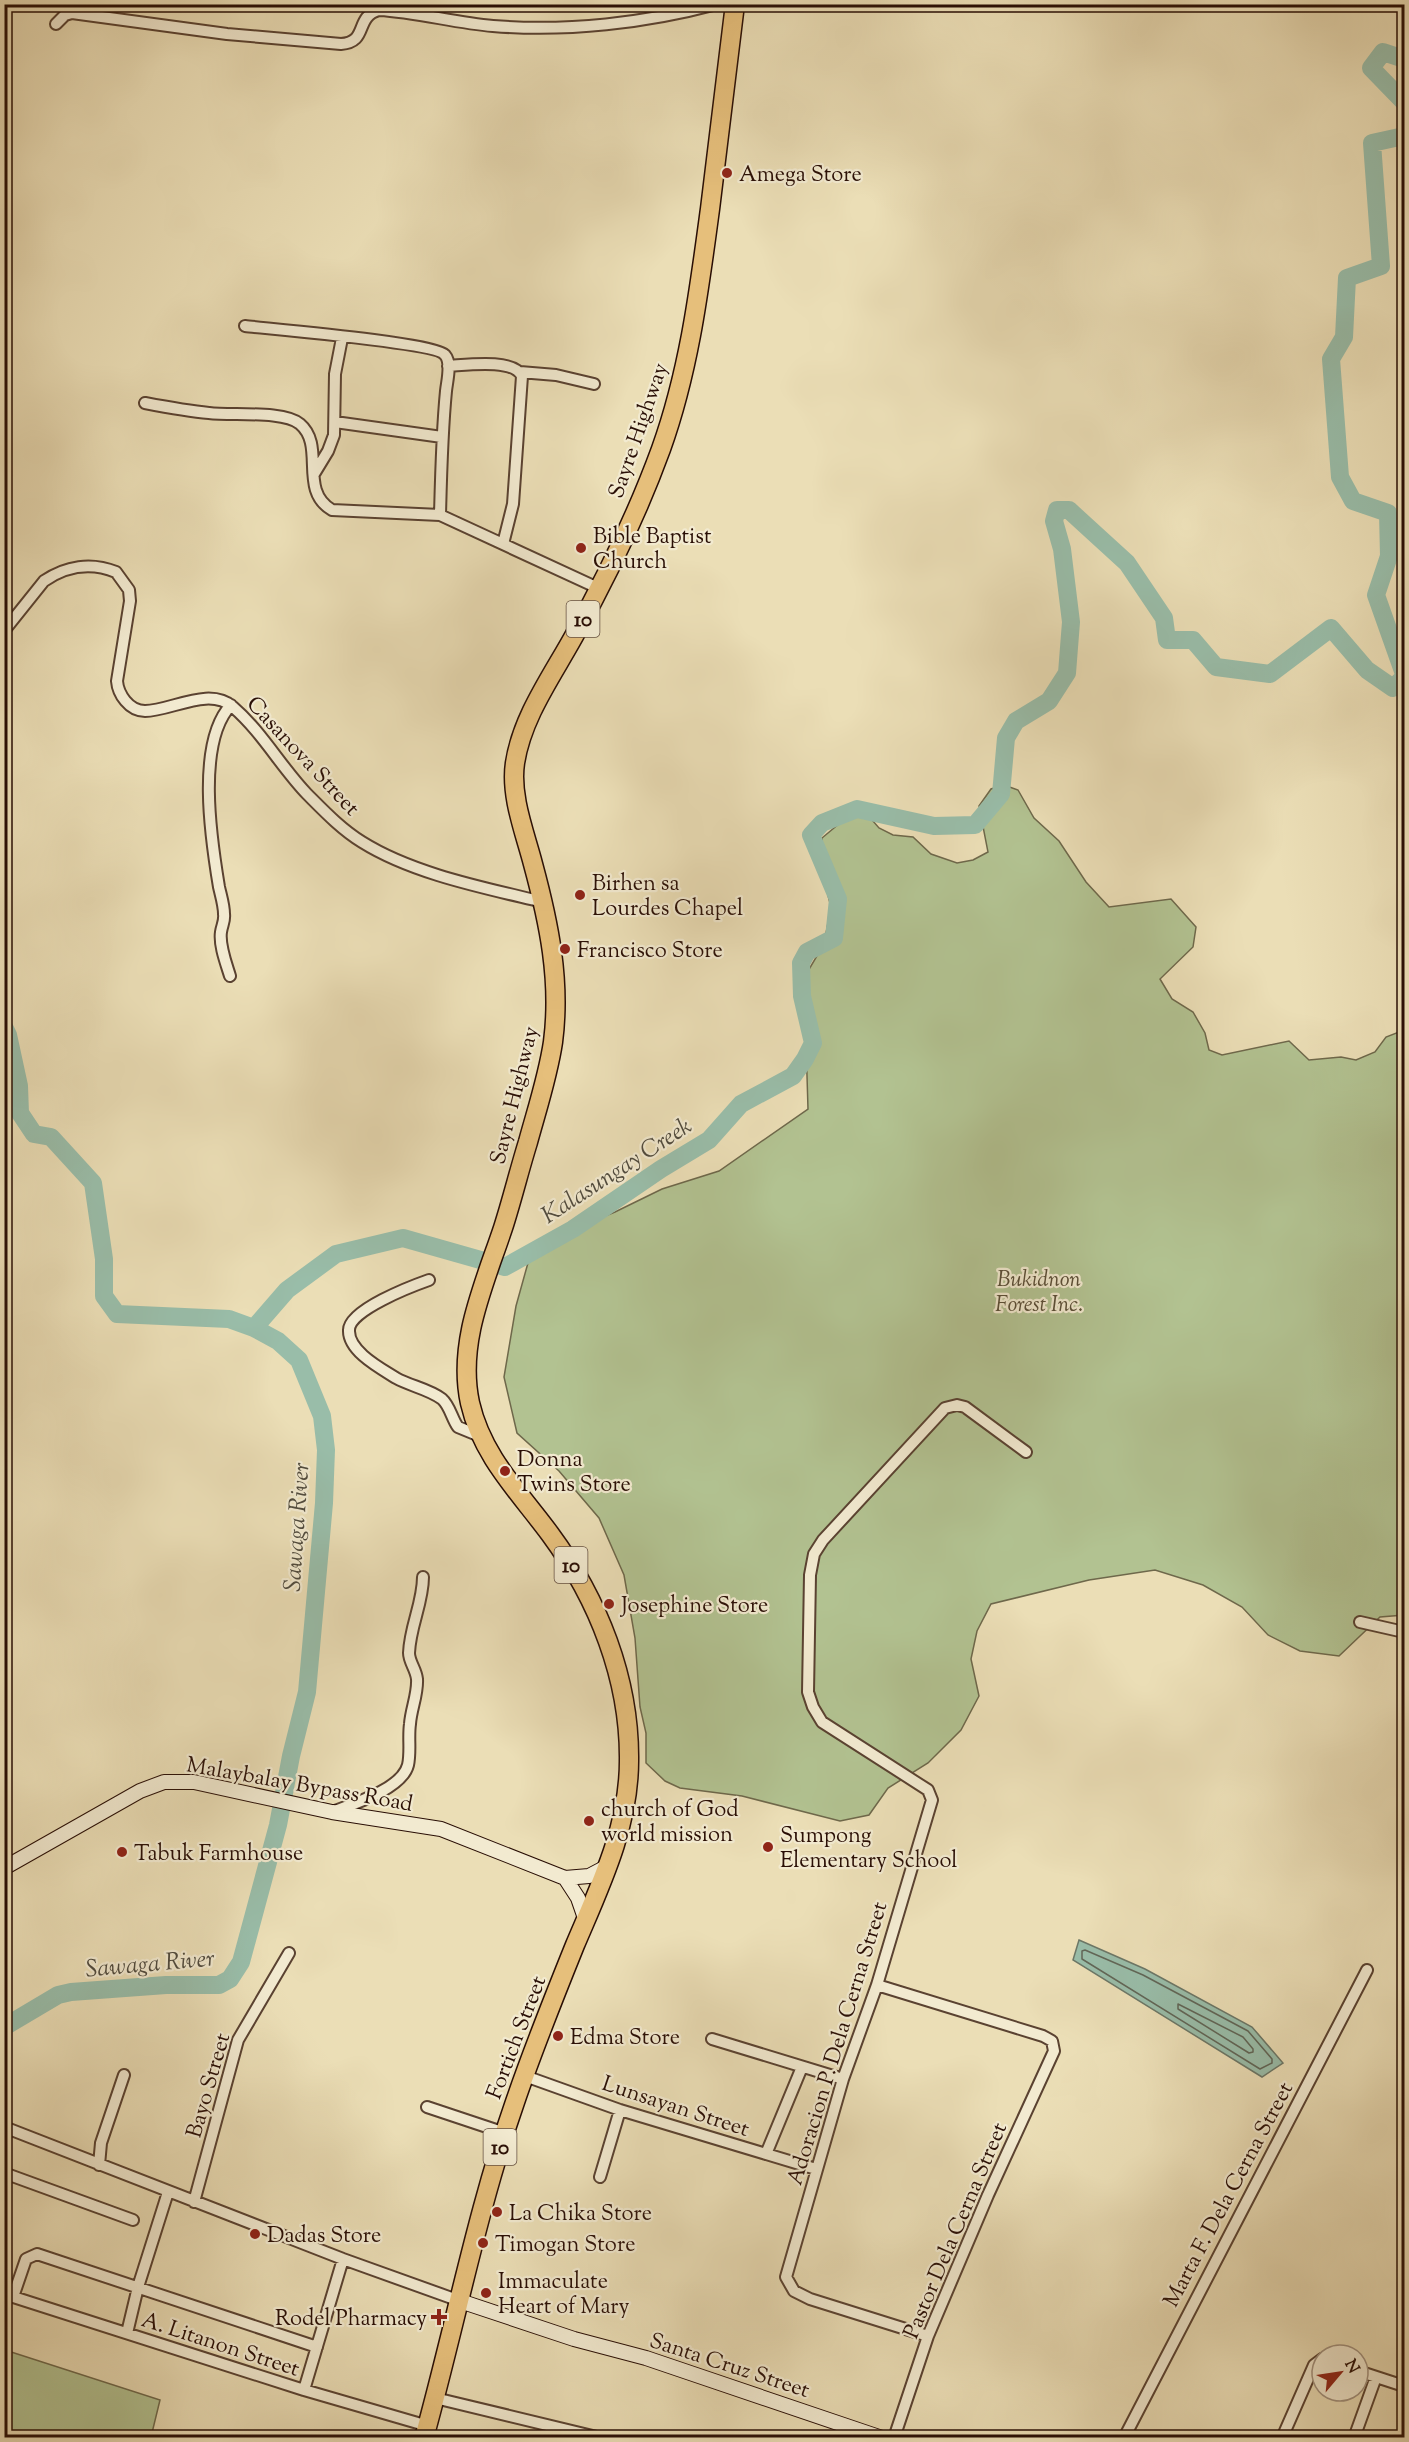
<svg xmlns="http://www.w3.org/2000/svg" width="1409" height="2442" font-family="'Sorts Mill Goudy',serif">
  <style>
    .green { fill: #b2c291; stroke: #6e684b; stroke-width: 1.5 }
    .water { fill: #99bda9; stroke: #6c7767; stroke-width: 1.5 }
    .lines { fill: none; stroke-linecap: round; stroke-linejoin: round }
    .shore { stroke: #616657; stroke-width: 1.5 }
    .river { stroke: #99bda9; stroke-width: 18 }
    .street-casing { stroke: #5a4231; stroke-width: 14 }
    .secondary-casing { stroke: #290e05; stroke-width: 16 }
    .highway-casing { stroke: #290e05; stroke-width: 21 }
    .street { stroke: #f2ead0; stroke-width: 10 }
    .secondary { stroke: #f2ead0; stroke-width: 14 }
    .highway { stroke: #e6bf7b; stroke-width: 18 }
    .poi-dot { fill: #8f2418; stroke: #f2ead0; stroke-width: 2 }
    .labels { text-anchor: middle; stroke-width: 4.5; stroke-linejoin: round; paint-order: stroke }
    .shield { fill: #f2ead0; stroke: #655042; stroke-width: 1.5 }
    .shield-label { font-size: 21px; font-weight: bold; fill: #290e05 }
    .poi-label { font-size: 22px; fill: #290e05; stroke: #f2ead0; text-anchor: start }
    .street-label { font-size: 22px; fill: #290e05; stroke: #f2ead0 }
    .park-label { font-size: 22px; font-style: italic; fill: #594d36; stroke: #f2ead0 }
    .water-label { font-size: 24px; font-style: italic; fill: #504b3e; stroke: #f2ead0 }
  </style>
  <rect width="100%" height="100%" fill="#ebdeb6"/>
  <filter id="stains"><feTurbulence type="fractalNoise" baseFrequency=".00333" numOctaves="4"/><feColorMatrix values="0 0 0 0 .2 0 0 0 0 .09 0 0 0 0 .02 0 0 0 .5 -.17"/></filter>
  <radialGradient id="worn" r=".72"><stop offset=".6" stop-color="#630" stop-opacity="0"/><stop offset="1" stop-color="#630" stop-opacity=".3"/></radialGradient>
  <path class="green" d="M1004 785 1018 790 1034 818 1059 841 1086 882 1109 907 1171 899 1196 927 1193 947 1160 979 1172 999 1193 1012 1205 1033 1209 1050 1222 1055 1289 1041 1309 1060 1341 1057 1356 1060 1375 1052 1386 1037 1404 1030V1615L1380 1617 1339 1656 1300 1651 1268 1635 1242 1607 1203 1585 1155 1570 1089 1580 991 1604 977 1631 971 1659 979 1696 961 1730 928 1763 888 1788 869 1815 840 1821 742 1796 680 1788 665 1781 646 1763V1733L640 1707 635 1638 624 1575 599 1518 559 1471 517 1433 504 1377 516 1306 531 1252 573 1229 615 1212 662 1189 719 1171 808 1109 805 1008 808 971 824 944 831 907 822 872V838L846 818 866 813 879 828 893 835 913 837 931 854 957 863 973 860 988 852 979 806 991 789Z
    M5 2350 160 2400 151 2437H5Z"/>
  <path class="water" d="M1079 1940 1145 1969 1252 2027 1283 2063 1262 2077 1073 1960Z"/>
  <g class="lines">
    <path class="shore" d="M1085 1950 1143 1975 1248 2031 1272 2059V2063L1260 2069 1082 1959V1951Z
      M1178 2004 1243 2037 1253 2049V2052L1249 2053 1178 2009Z"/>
    <path class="river" d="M1404 59 1383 52 1371 68 1404 102
      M1404 136 1372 143 1381 266 1347 278 1344 337 1331 359 1340 477 1353 501 1388 513 1389 556 1376 595 1404 674
      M4 1027 8 1035 19 1086 20 1113 34 1134 51 1137 93 1183 104 1259V1296L117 1314 229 1319 254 1328 278 1341 299 1360 322 1416 326 1450 324 1503 307 1692 291 1756 278 1825 241 1962 230 1979 219 1985H166L71 1992 58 1995 4 2027
      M254 1328 287 1290 336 1254 403 1238 505 1267 573 1229 661 1169 709 1140 741 1104 793 1076 805 1059 813 1043 802 996 801 963 807 952 834 938 838 899 811 835 822 823 857 809 934 826 975 825 1001 794 1006 738 1016 721 1049 701 1067 673 1071 622 1062 549 1054 521 1057 510H1069L1127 563 1164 618 1167 640H1193L1216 667 1270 674 1331 628 1367 670 1393 688 1404 677"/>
    <defs>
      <path id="street" d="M56 24 65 15 72 13 227 34 341 44C369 42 354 17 379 10 417 12 455 23 493 26 567 32 646 23 717 4
        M245 326C271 329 436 343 445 355 452 363 447 381 446 391 442 432 441 474 440 515L598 588
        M448 366C466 365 513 358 522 376L513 504 503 544
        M520 372 556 375 594 384
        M145 403C166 407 187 411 209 413 231 416 284 410 300 424 326 446 298 490 332 510L440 515
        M335 422 442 437
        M314 474 328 451 334 435 335 374 342 338
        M4 631 44 581C66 566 91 562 116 572L129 590 130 601 117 681C118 694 129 711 145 711 171 711 209 686 233 707 262 732 281 767 307 794 324 811 341 829 362 842 413 874 485 888 543 902
        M230 976C226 963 219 945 221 932 222 925 225 921 224 914 224 905 221 896 219 887 211 839 196 742 231 705
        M429 1280C412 1286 349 1310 349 1330 348 1351 380 1368 396 1378 410 1386 429 1389 442 1399 450 1406 452 1419 458 1427L480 1436
        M1360 1622 1404 1632
        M332 1812C353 1804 402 1789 408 1765 411 1752 408 1737 410 1724 411 1709 418 1694 417 1679 416 1669 409 1662 409 1653 410 1626 423 1603 423 1577
        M877 1985 1043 2036 1052 2041 1054 2051 988 2195 928 2336 894 2438
        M712 2039 843 2079
        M525 2076 620 2110 816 2169
        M427 2107 505 2133
        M4 2127 343 2259 460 2301
        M766 2154 802 2067
        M99 2165 101 2143 124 2075
        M4 2173 133 2220
        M600 2177 620 2110
        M194 2202 238 2040 289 1953
        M4 2294 304 2390 428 2426
        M13 2297 26 2259 37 2254 317 2347
        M127 2333 138 2287 168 2192
        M928 2336 810 2299 794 2291 786 2277 843 2079 877 1985 932 1800 928 1790 822 1722 813 1707 808 1692 810 1575 814 1554 823 1540 945 1408 957 1405 965 1407 1026 1452
        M1358 2371 1404 2386
        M304 2390 343 2259
        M435 2398 601 2438
        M1124 2438 1367 1970
        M1282 2438 1314 2365 1322 2359
        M1354 2438 1376 2377"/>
      <path id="secondary" d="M4 1868 140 1791 164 1782H194L332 1812 441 1829 565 1878 589 1876 608 1866
        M565 1878 578 1898 586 1921
        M460 2301 574 2339 646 2358 882 2438"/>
      <path id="highway" d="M424 2438C455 2326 477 2211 515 2102 533 2049 554 1997 575 1945 600 1886 629 1827 629 1761 630 1679 598 1599 550 1534 519 1492 482 1456 470 1403 457 1343 484 1285 503 1228 512 1200 519 1171 528 1142 537 1109 548 1076 553 1042 561 981 549 923 533 864 525 833 510 796 515 763 522 717 552 676 574 636 607 576 638 512 661 449 689 371 699 291 710 209 718 141 727 73 735 4"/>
    </defs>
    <use href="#street" class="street-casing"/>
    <use href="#secondary" class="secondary-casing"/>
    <use href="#highway" class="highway-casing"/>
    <use href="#street" class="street"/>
    <use href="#secondary" class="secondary"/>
    <use href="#highway" class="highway"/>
  </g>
  <g class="poi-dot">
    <circle cx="727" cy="173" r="6"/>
    <circle cx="581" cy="548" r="6"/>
    <circle cx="580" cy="895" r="6"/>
    <circle cx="565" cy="949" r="6"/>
    <circle cx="505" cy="1471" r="6"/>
    <circle cx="609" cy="1604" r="6"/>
    <circle cx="589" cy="1821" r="6"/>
    <circle cx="768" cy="1847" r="6"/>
    <circle cx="122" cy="1852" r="6"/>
    <circle cx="558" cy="2036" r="6"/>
    <circle cx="497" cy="2212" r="6"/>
    <circle cx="255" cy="2234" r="6"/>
    <circle cx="483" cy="2243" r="6"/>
    <circle cx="486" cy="2293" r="6"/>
    <path d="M436 2308h6v6h6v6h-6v6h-6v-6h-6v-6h6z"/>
  </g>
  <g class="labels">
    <g class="shield">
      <rect x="566.5" y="601" width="33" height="36" rx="4.5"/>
      <rect x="554.5" y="1547" width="33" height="36" rx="4.5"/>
      <rect x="483.5" y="2129" width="33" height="36" rx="4.5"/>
    </g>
    <g class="shield-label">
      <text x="583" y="626">10</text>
      <text x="571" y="1572">10</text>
      <text x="500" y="2154">10</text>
    </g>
    <g class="poi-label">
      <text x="739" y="181">Amega Store</text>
      <text x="593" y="543">Bible Baptist<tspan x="593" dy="25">Church</tspan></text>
      <text x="592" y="890">Birhen sa<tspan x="592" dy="25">Lourdes Chapel</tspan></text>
      <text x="577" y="957">Francisco Store</text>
      <text x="517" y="1466">Donna<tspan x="517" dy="25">Twins Store</tspan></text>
      <text x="621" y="1612">Josephine Store</text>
      <text x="601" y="1816">church of God<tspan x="601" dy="25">world mission</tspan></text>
      <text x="780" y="1842">Sumpong<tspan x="780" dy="25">Elementary School</tspan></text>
      <text x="134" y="1860">Tabuk Farmhouse</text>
      <text x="570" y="2044">Edma Store</text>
      <text x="509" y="2220">La Chika Store</text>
      <text x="267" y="2242">Dadas Store</text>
      <text x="495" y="2251">Timogan Store</text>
      <text x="498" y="2288">Immaculate<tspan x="498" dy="25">Heart of Mary</tspan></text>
      <text x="427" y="2325" text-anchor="end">Rodel Pharmacy</text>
    </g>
    <g class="street-label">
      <text transform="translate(637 430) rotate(-71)" y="8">Sayre Highway</text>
      <text transform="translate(304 755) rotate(47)" y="8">Casanova Street</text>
      <text transform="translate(513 1095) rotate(-76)" y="8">Sayre Highway</text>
      <text transform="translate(300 1783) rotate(10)" y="8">Malaybalay Bypass Road</text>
      <text transform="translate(515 2037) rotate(-69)" y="8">Fortich Street</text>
      <text transform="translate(836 2043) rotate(-73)" y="8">Adoracion P. Dela Cerna Street</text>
      <text transform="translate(207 2085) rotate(-74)" y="8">Bayo Street</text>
      <text transform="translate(676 2105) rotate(18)" y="8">Lunsayan Street</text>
      <text transform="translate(1227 2194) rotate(-62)" y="8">Marta F. Dela Cerna Street</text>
      <text transform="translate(954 2230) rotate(-67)" y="8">Pastor Dela Cerna Street</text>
      <text transform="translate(221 2343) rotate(18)" y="8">A. Litanon Street</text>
      <text transform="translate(730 2364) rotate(18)" y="8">Santa Cruz Street</text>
    </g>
    <g class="park-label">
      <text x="1039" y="1286">Bukidnon<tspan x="1039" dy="25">Forest Inc.</tspan></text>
    </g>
    <g class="water-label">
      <text transform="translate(616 1170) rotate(-33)" y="8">Kalasungay Creek</text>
      <text transform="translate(296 1527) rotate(-86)" y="8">Sawaga River</text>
      <text transform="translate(150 1963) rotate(-5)" y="8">Sawaga River</text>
    </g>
  </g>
  <rect width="1409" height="2442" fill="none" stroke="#ebdeb6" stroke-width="24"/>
  <rect x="6" y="6" width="1397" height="2430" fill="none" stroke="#290e05" stroke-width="3"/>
  <rect x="12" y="12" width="1385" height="2418" fill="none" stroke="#290e05" stroke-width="1.5"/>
  <g transform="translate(1340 2373) rotate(61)"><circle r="28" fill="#f2ead0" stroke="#a2927f" stroke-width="1.5"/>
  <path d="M0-4.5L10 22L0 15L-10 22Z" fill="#8f2418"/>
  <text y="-9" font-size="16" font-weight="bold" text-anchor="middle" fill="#290e05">N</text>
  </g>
  <rect width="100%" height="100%" filter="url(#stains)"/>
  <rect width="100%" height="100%" fill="url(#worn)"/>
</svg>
